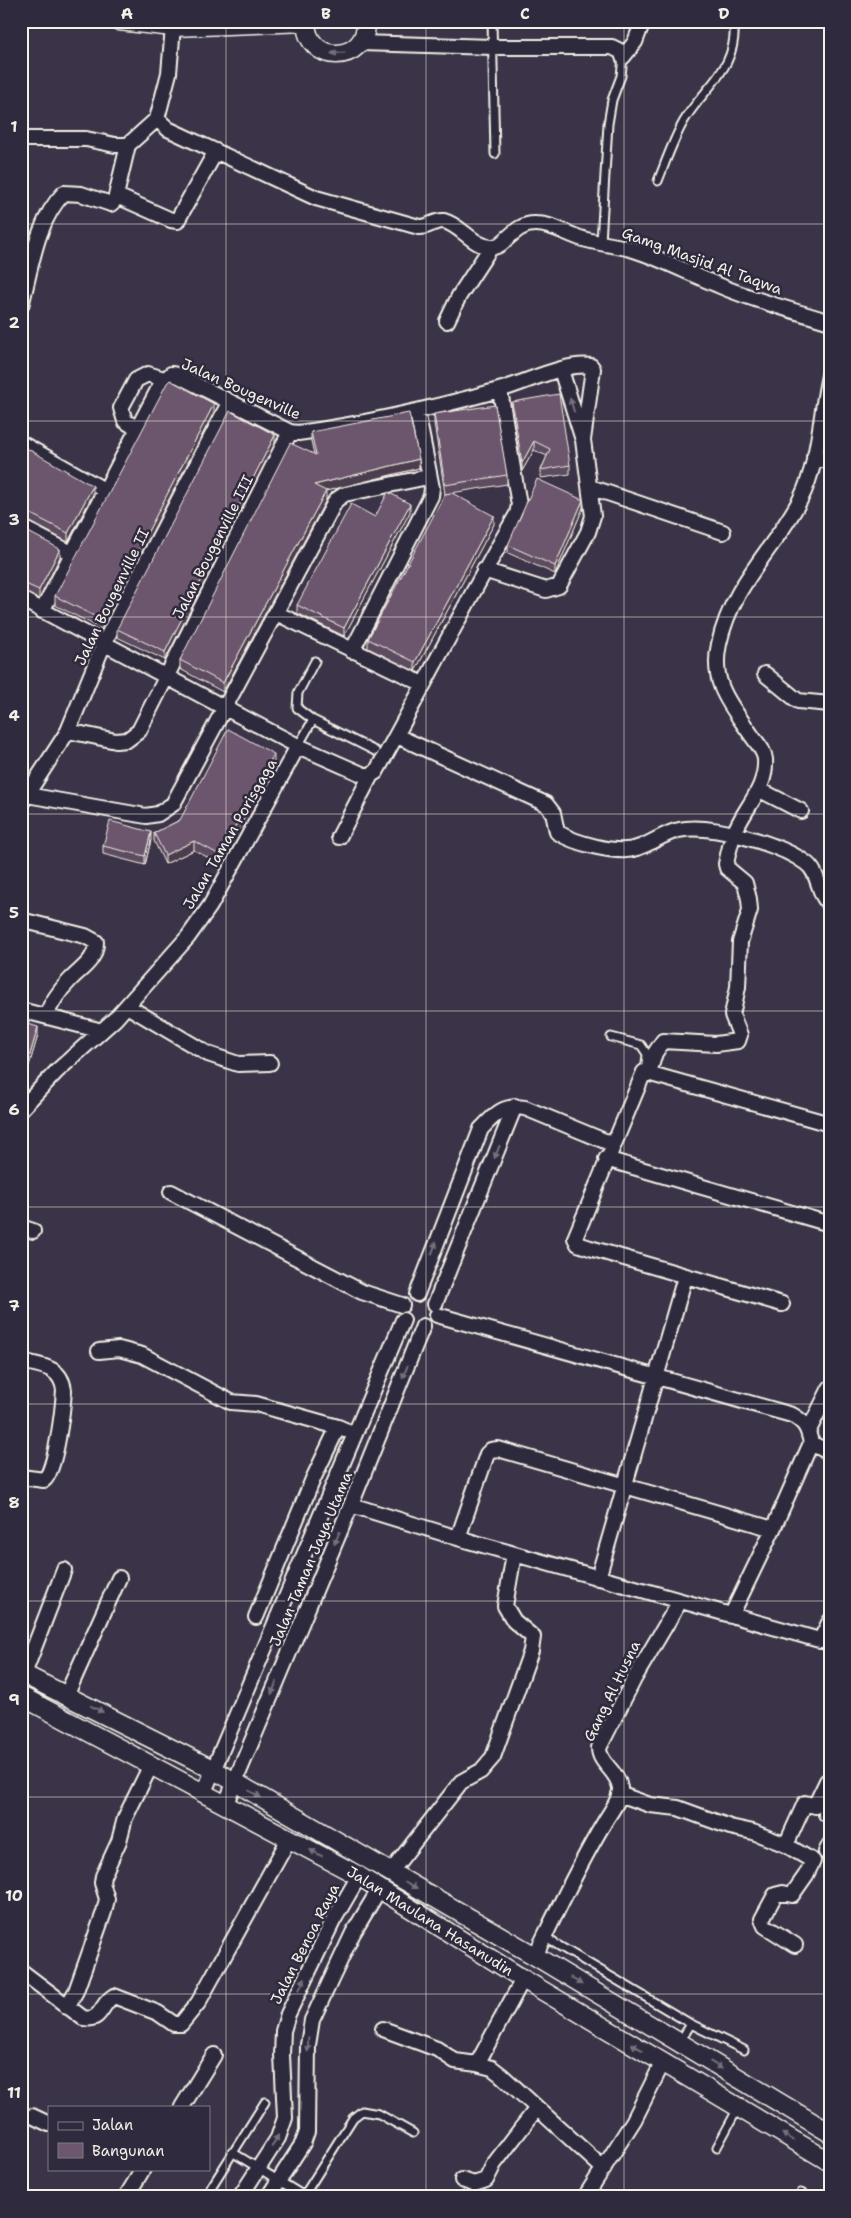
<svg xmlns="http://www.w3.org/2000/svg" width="851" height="2218" font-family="'Shantell Sans',sans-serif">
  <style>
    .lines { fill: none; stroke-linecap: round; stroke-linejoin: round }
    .service-casing { stroke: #f4f1e8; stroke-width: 11 }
    .minor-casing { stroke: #f4f1e8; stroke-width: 18 }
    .tertiary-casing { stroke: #f4f1e8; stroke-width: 21 }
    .service { stroke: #2f2a3d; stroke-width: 7 }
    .minor { stroke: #2f2a3d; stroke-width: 14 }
    .tertiary { stroke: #2f2a3d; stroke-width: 18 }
    .wall { fill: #5d4b5f; stroke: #f4f1e8 }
    .shaded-wall { fill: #4c3d4d; stroke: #f4f1e8 }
    .building { fill: #6c576e; stroke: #f4f1e8 }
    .oneway { fill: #747079 }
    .grid { fill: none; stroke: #f4f1e8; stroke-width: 1; stroke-opacity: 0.55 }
    .labels { text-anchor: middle; stroke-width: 5; stroke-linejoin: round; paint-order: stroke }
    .street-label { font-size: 15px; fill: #f4f1e8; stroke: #2f2a3d }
    .neatline { fill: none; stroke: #f4f1e8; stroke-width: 2 }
    .grid-label { font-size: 16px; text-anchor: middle; font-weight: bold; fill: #f4f1e8 }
  </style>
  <rect width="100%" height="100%" fill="#3b3347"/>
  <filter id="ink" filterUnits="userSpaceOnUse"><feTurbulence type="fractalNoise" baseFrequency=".02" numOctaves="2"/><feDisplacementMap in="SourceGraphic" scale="10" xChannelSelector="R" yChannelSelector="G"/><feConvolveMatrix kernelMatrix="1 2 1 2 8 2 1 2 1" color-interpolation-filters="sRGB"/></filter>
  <g filter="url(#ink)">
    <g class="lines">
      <defs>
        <path id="service" d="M492 21 495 154
          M829 21 830 22
          M658 181C666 161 673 140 684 121 706 84 738 70 734 21
          M601 242 608 124 612 100 621 76 623 57
          M315 661 298 693 297 708 313 720 375 751
          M298 746 313 720
          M611 1037 641 1045 647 1054 646 1064
          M544 1937 691 2024 744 2050
          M679 2043 691 2024
          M717 2147 738 2108
          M232 2152 304 2196
          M801 2193 810 2197
          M205 2197 265 2102
          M303 2197 353 2118 362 2111 379 2114 413 2133"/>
        <path id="minor" d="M173 27 169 73 157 119 168 129 316 198 419 227C428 228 434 220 444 221 461 225 475 249 494 247 506 245 515 223 536 224 552 224 567 234 583 239 600 244 617 245 634 250 663 259 690 274 718 285 754 301 793 310 830 322
          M360 43 493 47H612L622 52 623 57 635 42 643 21
          M21 139H86L115 145H128
          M117 196 171 220 177 221 216 151
          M21 306C31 269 36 221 64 193L81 194 111 204 115 200 128 145 157 119
          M447 321 459 296 491 247
          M138 429 125 421 121 408 136 380 148 374 164 379
          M21 443 106 491
          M814 457 830 462
          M590 487 723 532
          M21 527 73 554
          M484 570 546 590 559 586 588 532 593 516 583 440 561 370
          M21 599 225 708 298 746 364 775H371
          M42 611 160 386 171 374 177 375 290 432 298 433C366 424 434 408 499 390 525 383 565 362 591 366L593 369 583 440
          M276 613 423 684
          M352 651 431 496 432 488 417 411
          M765 674 798 701 830 704
          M68 731 116 741 127 740 139 731 290 432
          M397 736 546 804 553 813 557 832C574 843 617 855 637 848 651 844 664 833 679 830 710 823 780 844 806 863 820 873 817 894 830 905
          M760 790 801 811
          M27 795 146 816 158 814 173 804 336 500 345 494 428 477
          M22 802 68 731 104 643 229 403
          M339 837 371 775 376 772C424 687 467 599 517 514L519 505 500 390
          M21 920 85 936 96 942C96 961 81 968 70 980 60 990 51 1003 46 1016
          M127 1006 208 1054 238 1064 270 1063
          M21 1010 102 1031
          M649 1073 655 1053 663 1041 716 1044 738 1041 740 1035 732 1015 738 987 740 942 750 910 749 899 745 883 727 868 726 864C728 854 730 844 734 834 744 807 767 790 765 759 764 750 757 743 752 736 731 705 710 684 719 644 732 584 773 551 800 500 820 461 820 413 830 371
          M21 1109 57 1071 115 1019 188 937 210 906 298 746
          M606 1159 830 1224
          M171 1192 362 1292 402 1305
          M21 1227 33 1231
          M417 1294 481 1129C495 1114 504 1104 525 1108L612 1144
          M435 1304 515 1106
          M782 1304 590 1248 578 1244 575 1238 644 1072 830 1124
          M437 1315 792 1415C805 1422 808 1428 811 1443L773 1529 731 1616
          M99 1351 119 1349 142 1355 231 1402 256 1404 338 1427
          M21 1361C41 1366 61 1366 64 1390 63 1407 56 1471 44 1480L21 1477
          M809 1430 830 1388
          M811 1443 830 1453
          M351 1505 458 1538 830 1643
          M458 1538 487 1454 491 1450 498 1449 773 1529
          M598 1578 685 1277
          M256 1617 313 1479 338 1427 345 1430
          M820 1641 830 1621
          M24 1674 64 1570
          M67 1694 119 1578
          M204 1792 403 1320
          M619 1794 650 1805 678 1808 730 1827 753 1832 786 1845 813 1861 806 1875 792 1895 783 1893 775 1895 762 1919 765 1926 795 1945
          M226 1803 351 1505 423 1326
          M830 1806 826 1814 830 1816
          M830 1844 826 1852 830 1854
          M786 1845 805 1803 815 1806 827 1781 830 1782
          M390 1873 461 1782 481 1771 493 1757 531 1651 533 1637 514 1621 505 1606 514 1554
          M535 1956C557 1911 578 1866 604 1823 610 1812 621 1800 620 1788 618 1771 599 1764 599 1748L634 1679 680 1601
          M21 1971 83 2018C103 2022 100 2003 114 1996L158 2013 174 2024H181L198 2003 289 1839
          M523 1979 477 2064 492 2068 501 2075 604 2169
          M67 2007 76 1991 104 1912 107 1899 102 1883 103 1876 119 1841 125 1818 151 1765
          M383 2029 437 2049 455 2061 477 2064
          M182 2107 214 2055
          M32 2116 49 2124
          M462 2180 474 2184 486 2180 494 2164 537 2108
          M126 2197 143 2169
          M240 2197 278 2138 285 2118 282 2055 283 2031 288 2014 333 1921 359 1876
          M268 2197 303 2143 307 2132 308 2045 312 2020 353 1933 380 1888
          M585 2197 634 2120 663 2062"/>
        <path id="tertiary" d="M119 21 173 27 306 22
          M306 21C306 66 368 64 366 21
          M21 1673 214 1770 535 1956 830 2133
          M21 1696 359 1876 523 1979 830 2162"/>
      </defs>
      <use href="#service" class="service-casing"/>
      <use href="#minor" class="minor-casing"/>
      <use href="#tertiary" class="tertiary-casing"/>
      <use href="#service" class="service"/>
      <use href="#minor" class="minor"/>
      <use href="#tertiary" class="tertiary"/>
    </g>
    <path class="wall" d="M512 402 570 465V474L541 478V470L547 456 534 450 522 471 512 410Z
      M214 412 102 629 55 605V596Z
      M434 414 507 475V484L445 494 434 423Z
      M311 432 419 468 325 491 326 500 223 692 180 669V660L314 454 311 441Z
      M275 443 165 660 117 637V629Z
      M21 445 93 494 68 542 25 519H21Z
      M583 508 555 574 508 553V545Z
      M410 512 344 636 297 613V605L375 517Z
      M494 524 415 671 368 648V639Z
      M21 528 60 557 39 599 21 590Z
      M274 762 220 864 194 850 165 864 154 841V833L180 820Z
      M151 840 145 865 103 854V846Z
      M21 1022 38 1035 23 1086H21Z"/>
    <path class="shaded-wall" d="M214 404V412L102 629V620Z
      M275 435V443L165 660V652Z
      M534 441V450L522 471V463Z
      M419 459V468L314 494V485Z
      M93 486V494L68 542V533Z
      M326 491V500L223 692V683Z
      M583 500V508L555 574V566Z
      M410 504V512L344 636V628Z
      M494 516V524L415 671V662Z
      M60 549V557L39 599V590Z
      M274 754V762L220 864V855Z
      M151 832V840L145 865V856Z
      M194 841V850L165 864V855Z
      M38 1027V1035L23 1086V1078Z"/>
    <path class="building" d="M170 380 214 404 102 620 55 596 167 383Z
      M559 394 570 465 541 470 550 449 534 441 522 463 512 402Z
      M495 405 507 475 445 485 434 414Z
      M230 411 275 435 165 652 117 629Z
      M409 413 419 459 314 485 326 491 223 683 180 660 290 443 316 455 311 432Z
      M21 445 93 486 68 533 25 511H21Z
      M537 479 583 500 555 566 508 545Z
      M388 492 410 504 344 628 297 605 351 504 375 517Z
      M452 493 494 516 415 662 368 639 445 494Z
      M21 528 60 549 39 590 21 582Z
      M228 729 274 754 220 855 194 841 165 855 154 833 180 820Z
      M110 821 151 832 145 856 103 846Z
      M21 1022 38 1027 23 1078 21 1077Z"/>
    <defs><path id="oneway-solid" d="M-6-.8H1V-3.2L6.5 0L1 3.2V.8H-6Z" transform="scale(1.25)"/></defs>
    <g class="oneway">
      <use href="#oneway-solid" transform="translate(338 53) rotate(177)"/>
      <use href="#oneway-solid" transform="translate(572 405) rotate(-107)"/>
      <use href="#oneway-solid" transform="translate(497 1152) rotate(112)"/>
      <use href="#oneway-solid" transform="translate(434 1248) rotate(-69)"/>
      <use href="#oneway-solid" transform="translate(405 1372) rotate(112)"/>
      <use href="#oneway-solid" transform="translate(337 1538) rotate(113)"/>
      <use href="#oneway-solid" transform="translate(274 1688) rotate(113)"/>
      <use href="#oneway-solid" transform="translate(97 1709) rotate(27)"/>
      <use href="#oneway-solid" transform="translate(255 1794) rotate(30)"/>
      <use href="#oneway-solid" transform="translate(316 1853) rotate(-152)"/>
      <use href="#oneway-solid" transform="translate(411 1885) rotate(30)"/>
      <use href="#oneway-solid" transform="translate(576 1981) rotate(31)"/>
      <use href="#oneway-solid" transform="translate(302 1984) rotate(-64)"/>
      <use href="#oneway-solid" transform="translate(308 2045) rotate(93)"/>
      <use href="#oneway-solid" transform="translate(637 2047) rotate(-149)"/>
      <use href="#oneway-solid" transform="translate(716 2065) rotate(31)"/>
      <use href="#oneway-solid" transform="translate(788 2137) rotate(-149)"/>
      <use href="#oneway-solid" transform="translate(275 2141) rotate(-61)"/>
    </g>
  </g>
  <path class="grid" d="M226 21V2197M426 21V2197M624 21V2197M21 224H830M21 421H830M21 617H830M21 814H830M21 1011H830M21 1207H830M21 1404H830M21 1601H830M21 1797H830M21 1994H830"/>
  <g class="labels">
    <g class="street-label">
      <text transform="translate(702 261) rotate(20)" y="5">Gamg Masjid Al Taqwa</text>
      <text transform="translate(241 389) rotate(24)" y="5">Jalan Bougenville</text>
      <text transform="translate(213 547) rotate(-63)" y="5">Jalan Bougenville III</text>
      <text transform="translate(112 597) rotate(-64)" y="5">Jalan Bougenville II</text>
      <text transform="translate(230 834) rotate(-60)" y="5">Jalan Taman Porisgaga</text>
      <text transform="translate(311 1559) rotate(-67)" y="5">Jalan Taman Jaya Utama</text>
      <text transform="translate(612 1691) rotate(-64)" y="5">Gang Al Husna</text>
      <text transform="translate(430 1921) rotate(32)" y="5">Jalan Maulana Hasanudin</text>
      <text transform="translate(305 1944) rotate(-63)" y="5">Jalan Benoa Raya</text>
    </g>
  </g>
  <rect width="851" height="2218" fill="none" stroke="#2f2a3d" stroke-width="55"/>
  <rect x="48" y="2106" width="162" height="65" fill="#2f2a3d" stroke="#7e7a81"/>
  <rect x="58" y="2122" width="25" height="8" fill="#2f2a3d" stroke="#7e7a81"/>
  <text x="92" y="2130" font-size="15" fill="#f4f1e8">Jalan</text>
  <rect x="58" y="2143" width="25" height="15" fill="#6c576e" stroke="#7e7a81"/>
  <text x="92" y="2156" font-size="15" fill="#f4f1e8">Bangunan</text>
  <rect x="28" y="28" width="796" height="2162" class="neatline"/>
  <g class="grid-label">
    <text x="127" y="19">A</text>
    <text x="326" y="19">B</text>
    <text x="525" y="19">C</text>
    <text x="724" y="19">D</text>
    <text x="14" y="132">1</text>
    <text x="14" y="328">2</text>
    <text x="14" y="525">3</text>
    <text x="14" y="721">4</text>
    <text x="14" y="918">5</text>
    <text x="14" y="1115">6</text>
    <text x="14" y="1311">7</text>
    <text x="14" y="1508">8</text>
    <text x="14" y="1705">9</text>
    <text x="14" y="1901">10</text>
    <text x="14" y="2098">11</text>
  </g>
</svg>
